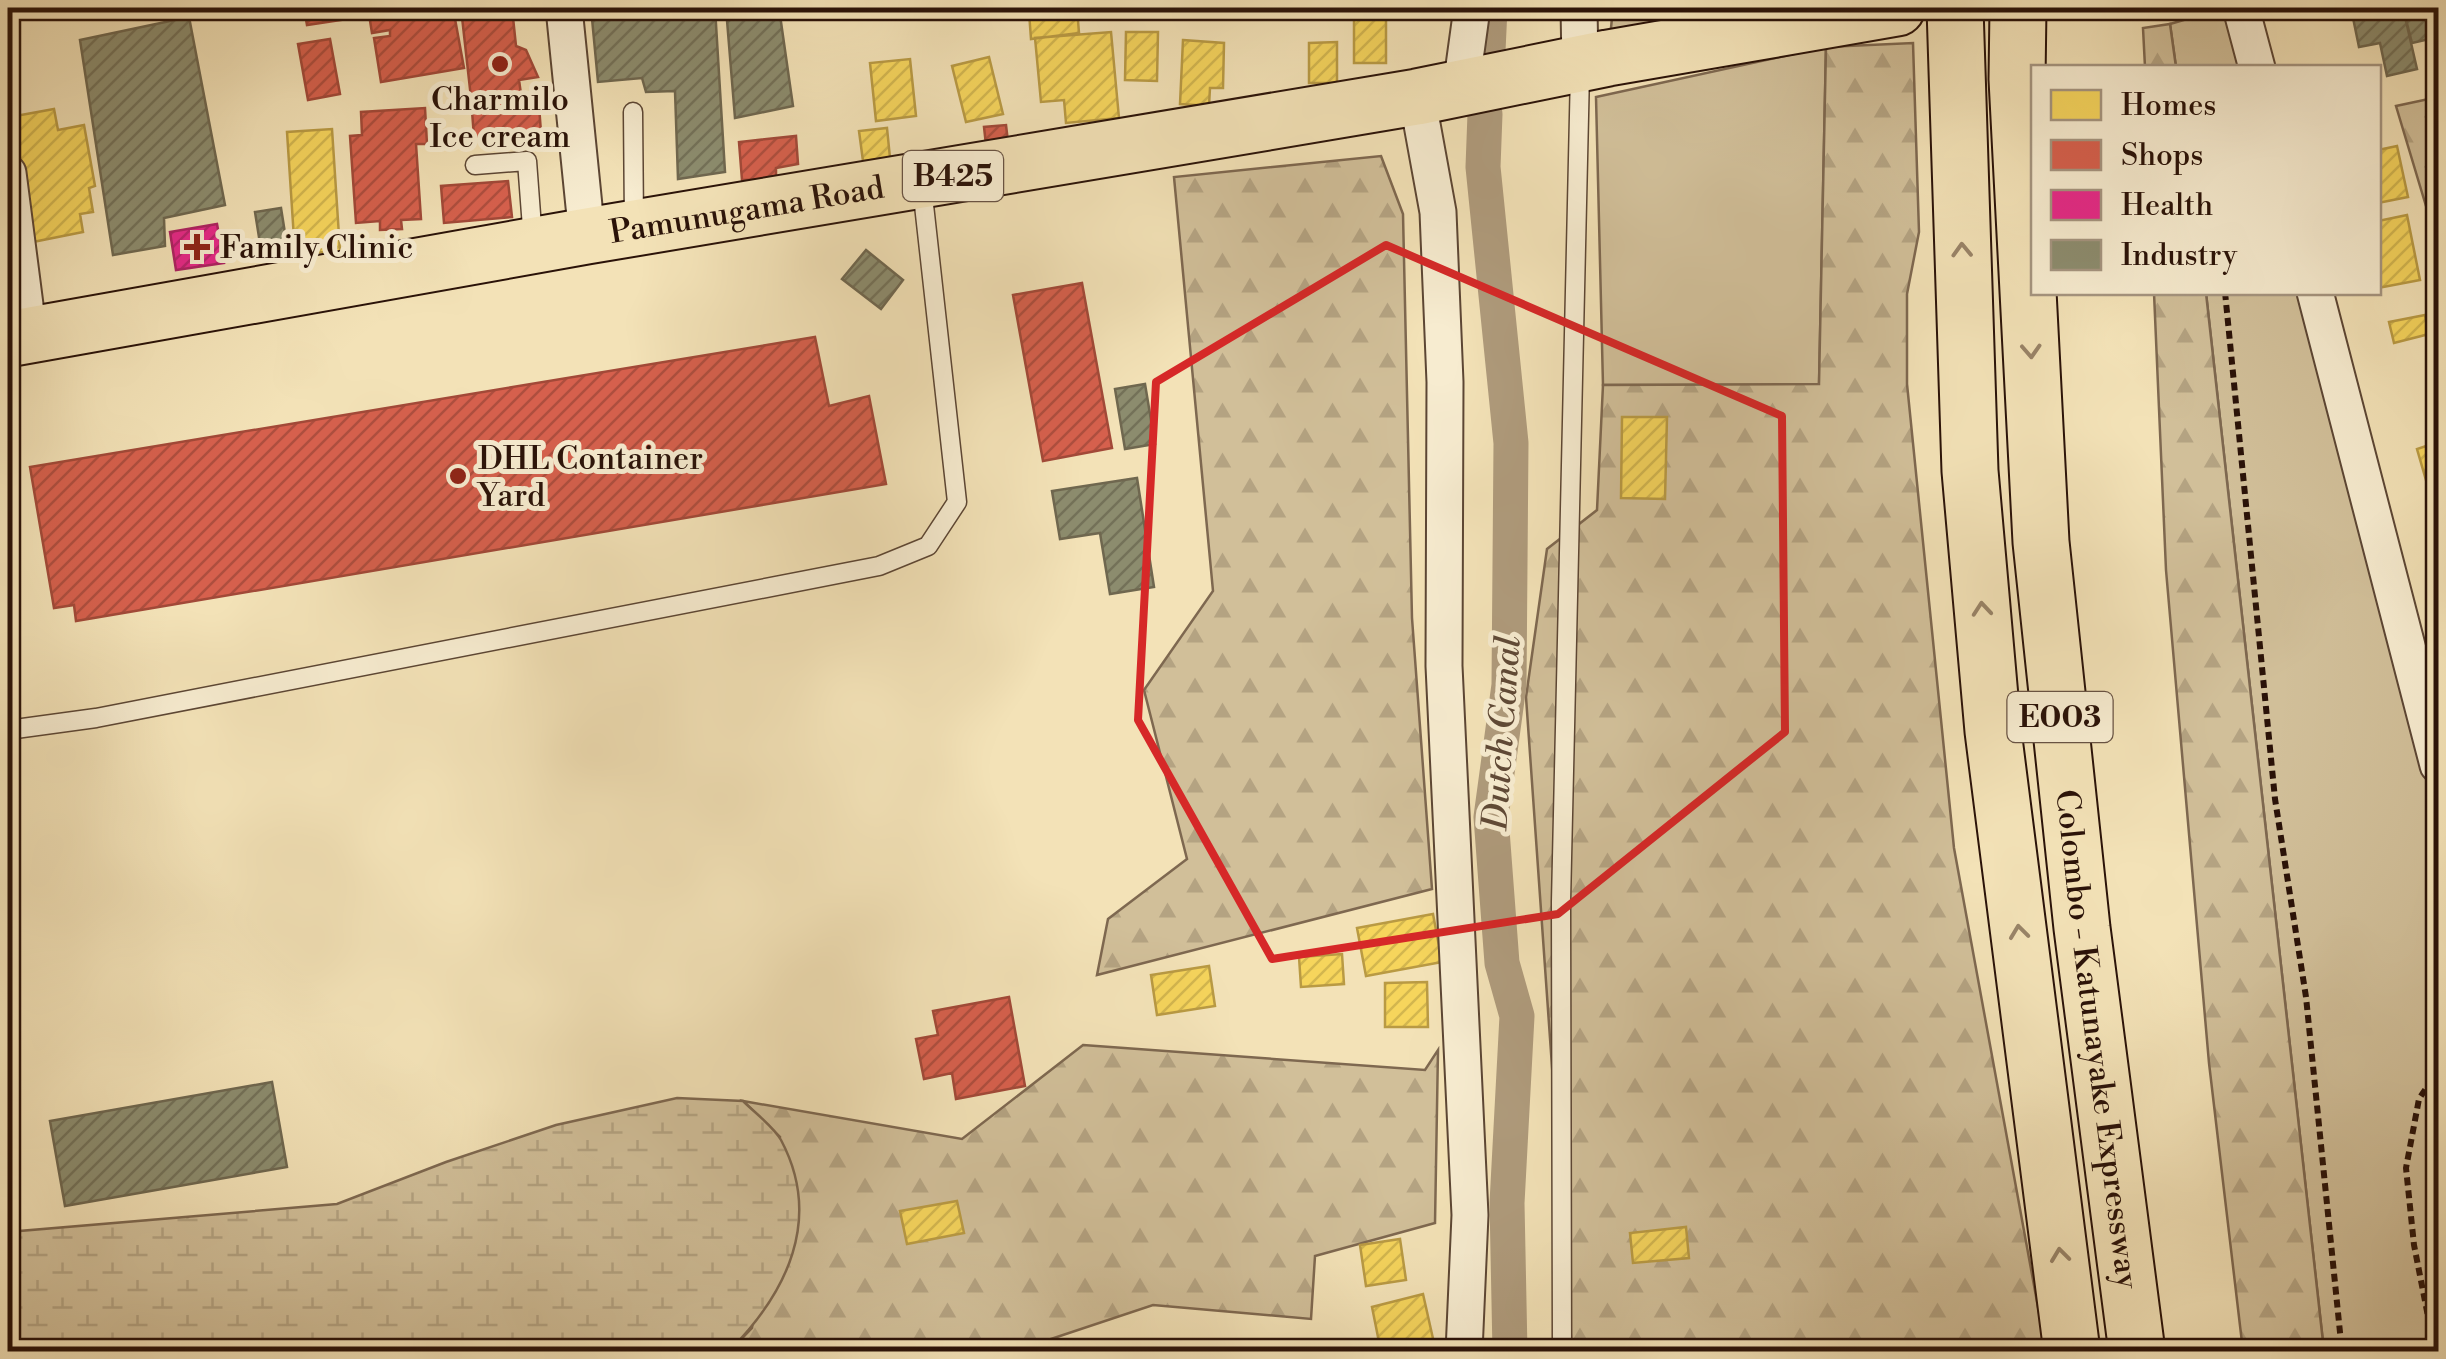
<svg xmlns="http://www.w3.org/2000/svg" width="2446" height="1359" font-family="'Libre Bodoni',serif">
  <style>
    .grass { fill: #d1bf99; stroke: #7e6850; stroke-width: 2.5 }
    .forest { fill: url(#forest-firs); stroke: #7e6850; stroke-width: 2.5 }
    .wetland { fill: url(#wetland-marsh); stroke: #7e6850; stroke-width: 2.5 }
    .homes { fill: url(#homes-hatch); stroke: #b99a43; stroke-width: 2.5 }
    .shops { fill: url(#shops-hatch); stroke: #a24938; stroke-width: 2.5 }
    .health { fill: url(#health-hatch); stroke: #ae2263; stroke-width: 2.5 }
    .industry { fill: url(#industry-hatch); stroke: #6f674f; stroke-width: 2.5 }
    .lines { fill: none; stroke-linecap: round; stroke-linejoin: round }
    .canal { stroke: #af9b7c; stroke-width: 35 }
    .lane-casing { stroke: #5c4634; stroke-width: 21 }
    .street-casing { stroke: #5c4634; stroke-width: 39 }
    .primary-casing { stroke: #2a1208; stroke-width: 59 }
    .highway-casing { stroke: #2a1208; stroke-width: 59 }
    .path { stroke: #2a1208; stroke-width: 6; stroke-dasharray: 8 5; stroke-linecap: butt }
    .lane { stroke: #f7ecd0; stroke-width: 18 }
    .street { stroke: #f7ecd0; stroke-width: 35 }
    .primary { stroke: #f3e2b7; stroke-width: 55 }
    .highway { stroke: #f3e2b7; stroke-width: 55 }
    .oneway { stroke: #998468 }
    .marked { fill: none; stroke: #d62828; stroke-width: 8; stroke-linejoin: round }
    .poi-dot { fill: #8f2418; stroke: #f7ecd0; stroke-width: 4 }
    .labels { text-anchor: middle; stroke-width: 10; stroke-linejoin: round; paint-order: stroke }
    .shield { fill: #f7ecd0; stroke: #685344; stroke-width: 2.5 }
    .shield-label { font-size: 30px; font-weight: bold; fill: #2a1208 }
    .poi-label { font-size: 32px; fill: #2a1208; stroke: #f7ecd0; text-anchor: start }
    .street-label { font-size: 32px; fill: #2a1208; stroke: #f7ecd0 }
    .water-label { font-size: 35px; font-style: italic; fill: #5f4936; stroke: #f7ecd0 }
  </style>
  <defs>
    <pattern id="forest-firs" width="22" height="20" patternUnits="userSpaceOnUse" patternTransform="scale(2.5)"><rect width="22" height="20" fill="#d1bf99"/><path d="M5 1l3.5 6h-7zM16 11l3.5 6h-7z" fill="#b4a382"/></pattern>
    <pattern id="wetland-marsh" width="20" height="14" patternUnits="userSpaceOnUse" patternTransform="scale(2.5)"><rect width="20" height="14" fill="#d1bf99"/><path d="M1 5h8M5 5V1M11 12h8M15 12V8" fill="none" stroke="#b4a382"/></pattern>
    <pattern id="homes-hatch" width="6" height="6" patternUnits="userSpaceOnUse" patternTransform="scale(2.5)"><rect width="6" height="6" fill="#f6d55c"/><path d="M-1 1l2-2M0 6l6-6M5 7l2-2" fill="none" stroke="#d3b64e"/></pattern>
    <pattern id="shops-hatch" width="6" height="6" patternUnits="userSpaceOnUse" patternTransform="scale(2.5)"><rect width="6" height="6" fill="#d6604d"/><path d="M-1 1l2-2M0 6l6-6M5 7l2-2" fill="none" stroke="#ae4e3e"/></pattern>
    <pattern id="health-hatch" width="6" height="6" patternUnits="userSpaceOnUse" patternTransform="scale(2.5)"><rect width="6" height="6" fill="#e7298a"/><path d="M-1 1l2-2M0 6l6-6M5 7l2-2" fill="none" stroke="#bb226f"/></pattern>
    <pattern id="industry-hatch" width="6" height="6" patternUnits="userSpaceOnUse" patternTransform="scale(2.5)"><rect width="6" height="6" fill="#8c8c6e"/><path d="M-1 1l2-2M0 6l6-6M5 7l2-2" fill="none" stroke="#737158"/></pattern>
  </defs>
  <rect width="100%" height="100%" fill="#f3e2b7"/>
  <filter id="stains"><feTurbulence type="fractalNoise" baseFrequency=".002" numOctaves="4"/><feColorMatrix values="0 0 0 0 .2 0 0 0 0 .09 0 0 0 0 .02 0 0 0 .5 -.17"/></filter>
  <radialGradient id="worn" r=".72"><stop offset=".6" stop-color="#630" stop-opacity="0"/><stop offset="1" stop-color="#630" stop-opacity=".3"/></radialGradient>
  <path class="grass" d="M1613 8H1769L1608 58Z
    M2225 8 2243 67H2176L2170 24Z
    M1826 47 1819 385H1603L1596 97Z
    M2206 293H2300L2438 797V1155L2427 1210 2438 1270V1351H2324Z"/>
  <path class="forest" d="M2170 24 2176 67H2145L2143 28Z
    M1913 43 1919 232 1907 294V384L1954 848 2046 1351H1572L1526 697 1547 549 1597 510 1603 385 1819 384 1826 47Z
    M2438 97V213L2429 216 2396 106Z
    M1381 156 1403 214 1412 618 1432 889 1097 975 1108 919 1187 859 1144 690 1213 591 1174 177Z
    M2154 293H2206L2324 1351H2243L2209 1063 2166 570Z
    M1083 1045 1425 1070 1438 1050 1435 1223 1315 1256 1311 1319 1153 1305 1015 1351 729 1352 752 1328 780 1137 743 1101 962 1139Z"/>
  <path class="wetland" d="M677 1098 743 1101C755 1113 773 1126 781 1140 823 1219 787 1293 729 1351H8V1232L337 1204 446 1162 556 1125Z"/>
  <path class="homes" d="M1077 8 1079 33 1031 39 1029 12Z
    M1354 8H1386V63H1354Z
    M1111 32 1119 118 1066 123 1064 100 1041 102 1035 38Z
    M1126 32H1158L1157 81 1125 80Z
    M1183 40 1224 43 1223 88H1210L1209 106 1180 104Z
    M1337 42V83H1309V43Z
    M989 57 1003 114 966 122 952 66Z
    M910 59 916 116 876 121 870 63Z
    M54 109 58 130 84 125 95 186 89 188 93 212 80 214 83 232 33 242 10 117Z
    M887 128 890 158 863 161 859 131Z
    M332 129 340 251 295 254 287 132Z
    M2397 146 2408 197 2378 203V150Z
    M2407 215 2420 280 2378 288V221Z
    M2425 315 2429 334 2394 343 2389 322Z
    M1622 417H1667L1665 499 1621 498Z
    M2438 442V499L2432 501 2417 449Z
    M1433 914 1442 962 1366 976 1357 928Z
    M1342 954 1344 984 1301 987 1299 957Z
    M1209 966 1215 1006 1157 1015 1151 975Z
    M1427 982 1428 1027H1385V983Z
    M957 1201 964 1233 907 1244 900 1211Z
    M1686 1227 1689 1258 1633 1263 1630 1233Z
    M1400 1239 1406 1280 1366 1286 1360 1245Z
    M1423 1294 1436 1352H1381L1372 1307Z
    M1248 1344 1249 1352H1177Z"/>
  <path class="shops" d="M304 8H339L341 20 307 25Z
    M368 8H453L464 68 381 82 374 38 390 36V30L372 33Z
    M461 8H512L516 46 526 50 538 77 519 80 521 94 471 98Z
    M330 39 340 94 308 100 298 44Z
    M538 93 541 132 474 137 471 98Z
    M425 108 427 144H416L421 219 401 220 402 229 380 230V221L356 223 350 136 362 135 361 112Z
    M1006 125 1008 142 986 145 984 127Z
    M796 136 798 164 776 168V179L742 180 739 142Z
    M508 181 512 217 444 223 441 186Z
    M1082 283 1112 448 1043 461 1013 295Z
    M815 337 829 406 869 396 886 484 76 621 74 605 54 608 30 467Z
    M1009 997 1025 1086 956 1099 952 1073 924 1079 916 1039 938 1035 933 1011Z"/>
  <path class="health" d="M217 224 224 263 176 270 170 232Z"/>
  <path class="industry" d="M591 8H715L725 172 678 179 675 91 646 92 642 78 598 82Z
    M726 8H779L793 106 735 118Z
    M2351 8H2403L2417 69 2387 76 2380 43 2359 47Z
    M2403 8H2434L2438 37 2412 43Z
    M189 17 225 205 164 218 165 246 113 255 80 40Z
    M281 208 288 252 262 256 255 212Z
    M866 250 903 280 881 309 842 279Z
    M1145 384 1155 444 1125 449 1115 389Z
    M1137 478 1154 587 1110 594 1100 533 1060 539 1052 491Z
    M272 1082 287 1167 65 1206 50 1121Z"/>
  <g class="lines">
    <path class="canal" d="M1488 51 1490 8
      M1485 114 1483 167 1511 443 1509 685 1491 817 1502 963 1517 1016 1507 1203 1510 1352"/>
    <defs>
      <path id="lane" d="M633 112 634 223
        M475 165 527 161 533 241
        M8 730 96 718 879 566 928 546 957 502 922 187
        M1562 1352 1561 902 1580 72"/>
      <path id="street" d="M564 8 587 236
        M1579 8 1580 64
        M2241 8 2257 68
        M1461 88 1472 8
        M1417 97 1438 212 1445 382 1444 666 1470 1215 1464 1352
        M8 173 29 336
        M2315 292 2438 765"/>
      <g id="primary">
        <path id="s1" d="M8 339 587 236 1417 97 1608 58 1897 8"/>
      </g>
      <g id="highway">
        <path d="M1955 8 1970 471 1993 731 2072 1352"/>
        <path id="s2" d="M2018 8 2017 79 2041 542 2082 928 2137 1352"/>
      </g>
    </defs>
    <use href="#lane" class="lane-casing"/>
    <use href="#street" class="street-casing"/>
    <use href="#primary" class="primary-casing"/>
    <use href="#highway" class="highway-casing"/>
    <path class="path" d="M2225 292 2275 799 2306 997 2342 1352
      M2435 1352 2414 1245 2406 1168 2419 1099 2438 1070"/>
    <use href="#lane" class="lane"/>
    <use href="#street" class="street"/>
    <use href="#primary" class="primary"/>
    <use href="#highway" class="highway"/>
  </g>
  <defs><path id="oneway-chevron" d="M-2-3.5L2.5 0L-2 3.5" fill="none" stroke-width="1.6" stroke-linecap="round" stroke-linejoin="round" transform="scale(2.5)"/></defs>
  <g class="oneway">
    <use href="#oneway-chevron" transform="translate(1962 250) rotate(-92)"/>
    <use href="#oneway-chevron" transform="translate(2031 351) rotate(87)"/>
    <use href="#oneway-chevron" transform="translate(1982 609) rotate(-95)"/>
    <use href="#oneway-chevron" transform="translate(2019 932) rotate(-97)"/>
    <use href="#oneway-chevron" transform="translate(2060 1255) rotate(-97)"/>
  </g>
  <path class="marked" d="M1386 245 1782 416 1785 732 1558 914 1272 959 1138 720 1156 382Z"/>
  <g class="poi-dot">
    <circle cx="500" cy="64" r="10"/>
    <path d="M192 232h10v10h10v10h-10v10h-10v-10h-10v-10h10z"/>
    <circle cx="458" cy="476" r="10"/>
  </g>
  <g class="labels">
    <g class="shield">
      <rect x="903" y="151" width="100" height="50" rx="8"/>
      <rect x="2007.5" y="692" width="105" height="50" rx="8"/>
    </g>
    <g class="shield-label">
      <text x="953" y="186">B425</text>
      <text x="2060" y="727">E003</text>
    </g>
    <g class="poi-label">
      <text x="500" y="110" text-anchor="middle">Charmilo<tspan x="500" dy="37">Ice cream</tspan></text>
      <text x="220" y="258">Family Clinic</text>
      <text x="478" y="469">DHL Container<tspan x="478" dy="37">Yard</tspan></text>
    </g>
    <g class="street-label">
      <text dy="11" stroke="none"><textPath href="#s1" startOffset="750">Pamunugama Road</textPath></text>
      <text dy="11" stroke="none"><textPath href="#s2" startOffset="1035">Colombo - Katunayake Expressway</textPath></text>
    </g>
    <g class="water-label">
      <text transform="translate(1501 733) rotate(-86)" y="12">Dutch Canal</text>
    </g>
  </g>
  <rect width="2446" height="1359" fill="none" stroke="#f3e2b7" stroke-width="40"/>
  <rect x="10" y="10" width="2426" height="1339" fill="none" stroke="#2a1208" stroke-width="5"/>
  <rect x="20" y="20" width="2406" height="1319" fill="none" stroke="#2a1208" stroke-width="2.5"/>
  <rect x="2031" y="65" width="350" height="230" fill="#f7ecd0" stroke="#a59580" stroke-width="2.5"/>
  <rect x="2051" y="90" width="50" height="30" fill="#f6d55c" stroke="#a59580" stroke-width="2.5"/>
  <text x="2121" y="115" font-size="30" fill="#2a1208">Homes</text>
  <rect x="2051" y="140" width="50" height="30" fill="#d6604d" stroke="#a59580" stroke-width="2.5"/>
  <text x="2121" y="165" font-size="30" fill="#2a1208">Shops</text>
  <rect x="2051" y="190" width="50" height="30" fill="#e7298a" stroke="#a59580" stroke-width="2.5"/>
  <text x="2121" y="215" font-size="30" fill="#2a1208">Health</text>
  <rect x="2051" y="240" width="50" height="30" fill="#8c8c6e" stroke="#a59580" stroke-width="2.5"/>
  <text x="2121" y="265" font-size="30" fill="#2a1208">Industry</text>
  <rect width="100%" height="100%" filter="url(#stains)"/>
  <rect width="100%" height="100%" fill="url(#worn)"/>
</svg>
